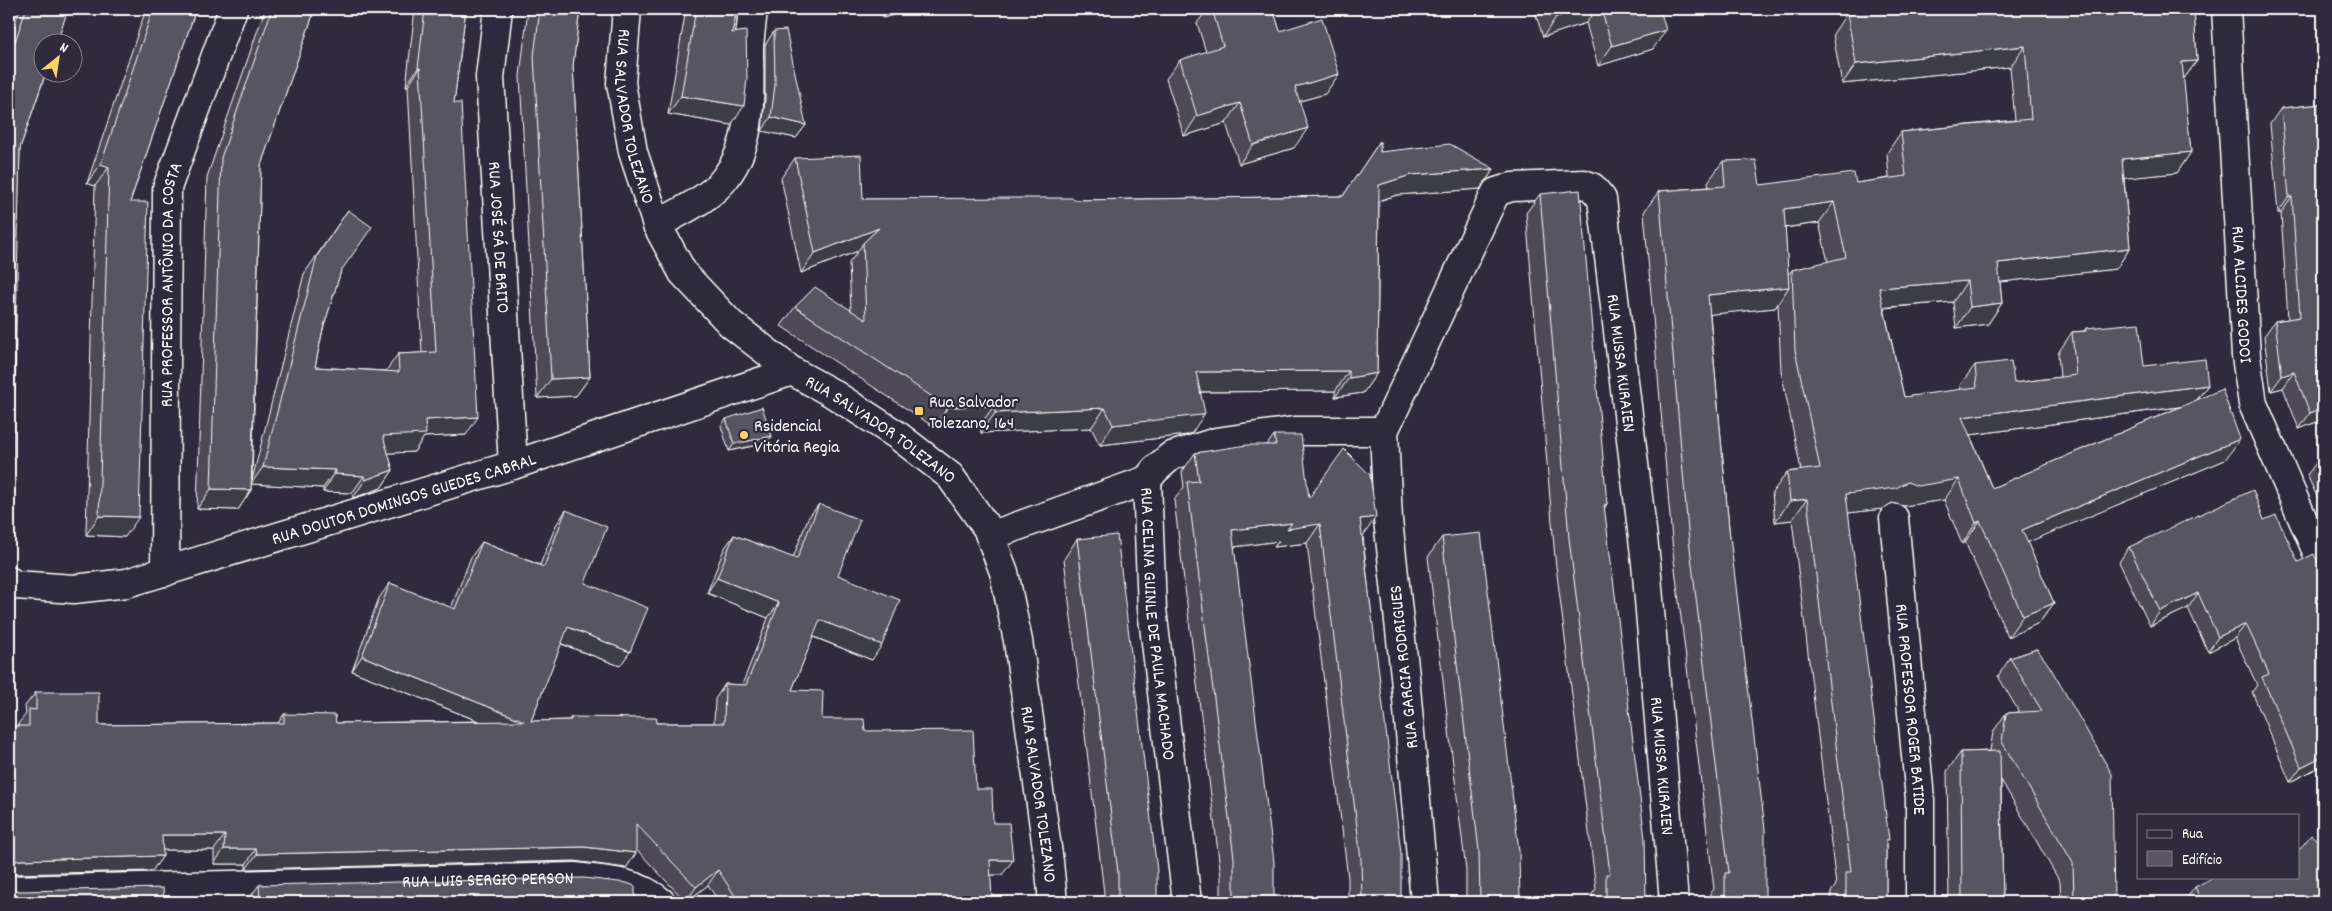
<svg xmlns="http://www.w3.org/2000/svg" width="2332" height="911" font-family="Dekko,sans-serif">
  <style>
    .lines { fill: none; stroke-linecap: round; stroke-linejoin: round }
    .minor-casing { stroke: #fff; stroke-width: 31 }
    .minor { stroke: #2f2a3d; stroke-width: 28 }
    .wall { fill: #4d4956; stroke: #fff; fill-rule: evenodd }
    .shaded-wall { fill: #3e3c46; stroke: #fff }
    .building { fill: #595564; stroke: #fff }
    .poi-dot { fill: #ffd166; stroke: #2f2a3d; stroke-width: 2 }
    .labels { text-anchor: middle; stroke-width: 4.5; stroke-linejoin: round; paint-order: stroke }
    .street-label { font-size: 18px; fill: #fff; stroke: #2f2a3d }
    .poi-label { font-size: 18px; fill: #fff; stroke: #2f2a3d; text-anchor: start }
  </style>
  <rect width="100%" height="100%" fill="#2f2a3d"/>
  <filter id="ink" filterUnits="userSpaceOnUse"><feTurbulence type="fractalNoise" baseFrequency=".02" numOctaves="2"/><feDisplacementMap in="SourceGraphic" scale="10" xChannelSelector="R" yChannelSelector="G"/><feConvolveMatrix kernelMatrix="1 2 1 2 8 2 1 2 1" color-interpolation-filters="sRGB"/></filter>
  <g filter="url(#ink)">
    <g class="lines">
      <defs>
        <g id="minor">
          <path id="s1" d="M498 9 490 77 513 465"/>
          <path id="s2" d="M627 9 621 83 633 152 657 225 683 273 731 324 792 371 832 393 897 435 950 476 987 528 1004 572 1018 641 1049 862 1053 902"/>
          <path id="s3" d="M2226 9 2246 356 2253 404 2323 566"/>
          <path d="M657 225C680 211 710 199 726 177 755 139 749 92 749 47 750 34 752 21 753 9"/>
          <path d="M1147 480 1155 470 1171 456 1216 442 1294 431H1384"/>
          <path id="s4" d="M1894 518 1920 799V902"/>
          <path id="s5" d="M990 536 1147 480 1152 609 1187 902"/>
          <path id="s6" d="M165 572 167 188 233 9"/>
          <path id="s7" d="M9 581 15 585 74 589 127 583 513 465 792 371"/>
          <path id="s8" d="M9 890 574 877C604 880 637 881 661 902"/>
          <path id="s9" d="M1425 902 1405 676 1388 520 1384 431 1496 192 1512 187 1584 184 1592 187 1602 199 1646 563 1674 902"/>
        </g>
      </defs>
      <use href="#minor" class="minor-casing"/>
      <use href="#minor" class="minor"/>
    </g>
    <path class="wall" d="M20 9H68L20 148 9 517V40Z
      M146 9H196L130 202 125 537 86 535 95 186 87 183Z
      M265 9H315L261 165 252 480 304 274 348 210 341 271 323 329 315 367 386 371 398 354 422 353 408 86H406L415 9H466L454 103 466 435 424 437 414 452 388 453 393 470 381 488 353 498 352 493 323 492V488L251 484V490L238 510 197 509 207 177Z
      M528 9H580L573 66 590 377 576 396 537 398 520 76Z
      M686 9H737L732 33 731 125 668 114Z
      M880 9H914L883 18Z
      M1208 9H1273L1280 31 1339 74 1325 94 1300 101 1294 148 1239 164 1226 123 1184 136 1166 79 1180 60 1206 52 1197 23Z
      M1534 9H1660L1653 49 1598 66 1586 23 1543 37Z
      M1867 9H2194L2197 61 2183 80 2191 152 2177 173 2124 178 2130 248 2116 269 2000 282 2002 303 1988 324 1956 328 1953 302 1884 308 1904 397 1961 390 1960 385 1975 365 2014 383 2060 377 2058 353 2072 332 2084 331 2086 328 2144 366 2208 385 2197 400 2225 460 2027 542 2054 603 2039 623 2008 637 1965 542 1962 544 1944 500 1904 506 1892 503 1882 509 1848 513 1886 844V902H1831V892L1836 885 1792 520 1775 522 1772 493 1787 472 1801 470 1781 371 1778 304 1775 308 1710 314 1729 528 1765 902H1710V894L1714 889 1673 552 1644 212 1659 191 1709 187 1708 182 1723 161 1760 185 1856 183 1889 178 1887 153 1901 132 2015 120 2010 67 1842 84 1833 34 1847 13 1866 10ZM1819 223 1828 262 1792 270 1788 275 1785 228ZM2180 407 1992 488 1970 435Z
      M774 31 806 125 796 138 762 131 765 99V45Z
      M2323 104V430L2319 421 2299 429 2283 388 2271 391 2264 336 2275 321 2288 319 2281 213H2278L2270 124 2281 108Z
      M1380 141V152L1494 169 1480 189 1397 195 1379 201 1377 373 1363 393 1335 397V391L1201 392 1192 433 1187 435 1100 445 1091 428 981 433 980 425 934 427 781 326 795 307 851 310 849 263 858 251 801 273 781 178 795 158 863 199 1074 200 1343 196Z
      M1540 194 1607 504 1604 509 1646 902H1592V894L1596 889 1555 558 1526 213Z
      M726 419 772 436 767 443 729 451 721 426Z
      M1274 435 1309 498 1363 536 1401 902H1348V878L1307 543 1274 547 1279 541 1234 547 1274 902H1221V876L1174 500 1184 487 1182 472 1195 453 1267 445Z
      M2323 457V498L2319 501 2307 475 2318 460Z
      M819 504 838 575 872 660 813 637 792 690 822 719 865 731 976 789 993 823 1002 875H990L992 902H719L708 885 686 902 636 849V853L626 868 574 861 246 869V864H214V850H162L163 856 152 871 9 874V726H18V724L26 714 25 706 36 692 99 725 278 723 284 714 336 723 478 721 352 671 379 598 390 583 451 608 471 557 482 542 540 565 556 525 566 510 585 583 620 666 561 644 531 721 569 720 571 717 656 723H714L715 699 725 684 742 685 768 618 707 593 724 549 734 535 793 558 808 518Z
      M2264 520 2298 562 2323 572V609L2320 611 2323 620V765L2290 782 2252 692 2257 685 2235 638 2208 652 2188 608 2150 626 2119 562 2129 547Z
      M1442 537 1520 902H1466V871L1428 557Z
      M1077 539 1157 902H1104V893L1064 559Z
      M2037 649 2114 902H2061L2060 882 2001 780 2003 902H1949L1947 771 1961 752 1990 751 1993 732 2006 713 2019 712 1998 676 2010 658Z
      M2298 877 2323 902H2184L2195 887Z
      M259 885 635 902H248V900Z"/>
    <path class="shaded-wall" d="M889 9H914L883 18Z
      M1584 9H1596L1586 23 1543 37 1556 17Z
      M1666 30 1653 49 1598 66 1612 46Z
      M2025 46 2010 67 1842 84 1856 64Z
      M2197 61 2182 81V62Z
      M418 68H420L408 86H406Z
      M1339 74 1325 94 1282 106 1295 87Z
      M681 96 744 106 731 125 668 114Z
      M1240 103 1226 123 1184 136 1197 116Z
      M771 117 806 125 796 138 762 131Z
      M1308 128 1294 148 1239 164 1253 145Z
      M2191 152 2177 173 2108 180 2122 159Z
      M101 164 109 167 95 186 87 183Z
      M1494 169 1480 189 1397 195 1365 205 1379 185 1411 175Z
      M2289 197H2292L2281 213H2278Z
      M1834 202 1819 223 1769 230 1784 209Z
      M879 228 863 243 858 251 801 273 815 253Z
      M2130 248 2116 269 1984 284 1998 263Z
      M1967 281 1953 302 1865 309 1879 288Z
      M1789 287 1775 308 1694 316 1708 295Z
      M2002 303 1988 324 1956 328 1970 307Z
      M1349 371 1335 391 1182 392 1196 372Z
      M2294 372 2283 388 2271 391 2282 376Z
      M1377 373 1363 393 1335 397 1349 378Z
      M590 377 576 396 537 398 551 379Z
      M2208 385 2193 405 1948 438 1962 417Z
      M994 406 980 425 934 427 948 407Z
      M1105 408 1091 428 981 433 995 413Z
      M2323 408V415L2319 421 2299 429 2310 413Z
      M1205 413 1192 433 1187 435 1100 445 1113 425Z
      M478 417 466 435 424 437 414 452 370 454 383 436 425 420Z
      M772 436 767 443 729 451 734 444Z
      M2240 439 2225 460 2007 551 2022 530Z
      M263 467 336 470 323 488 251 484Z
      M393 470 381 488 353 498 365 480Z
      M335 474 364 476 352 493 323 492Z
      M1959 479 1944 500 1904 506 1892 503 1882 509 1832 515 1846 494 1907 482Z
      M211 489 251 490 238 510 197 509Z
      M2323 494V498L2319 501Z
      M1807 499 1792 520 1775 522 1790 501Z
      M99 516 139 517 125 537 86 535Z
      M1376 517 1363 536 1347 538 1360 519Z
      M1980 521 1965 542 1962 544 1976 523Z
      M1292 523 1320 524 1307 543 1274 547 1279 541 1219 549 1232 530Z
      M717 578 779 603 768 618 707 593Z
      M2198 593 2188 608 2150 626 2160 611Z
      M2323 599V609L2306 617 2316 602Z
      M2054 603 2039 623 2008 637 2023 616Z
      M820 620 882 645 872 660 809 635Z
      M2246 624 2235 638 2208 652 2218 637Z
      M568 627 630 652 620 666 557 642Z
      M362 656 524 721 514 735 352 671Z
      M2323 756V765L2290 782 2301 767Z
      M162 835H225L214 850H152Z
      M584 847 636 853 626 868 574 861 246 869 257 854Z
      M224 849H256L246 864H214Z
      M163 856 152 871 9 874V865L12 862 19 860Z
      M990 860H1013L1002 875H979Z
      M718 870 708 885 686 902 696 887Z"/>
    <path class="building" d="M26 9H68L57 42H42V72H46L20 148 12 512H9V60Z
      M153 9H196L130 202H148L139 517 99 516 109 167 101 164Z
      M272 9H315L261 165 251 490 211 489 221 158Z
      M425 9H466L454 103H461L478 417 425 420 426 434 383 436 393 470 365 480 364 476 335 474 336 470 263 467 317 256 348 210 372 227 341 271 323 329 315 367 399 372 398 354 436 352 420 68H418Z
      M540 9H580L573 66 590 377 551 379 534 56Z
      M696 9H737L732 33 746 31 747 79 744 106 681 96Z
      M1212 9H1273L1280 31 1322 18 1339 74 1295 87 1308 128 1253 145 1240 103 1197 116 1180 60 1223 46Z
      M1554 9H1584L1556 17Z
      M1601 9H1660L1666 30 1612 46Z
      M1873 9H2194L2197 61 2182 62 2191 152 2122 159 2130 248 1998 263 2002 303 1970 307 1967 281 1879 288 1904 397 1977 387 1975 365 2011 361 2014 383 2076 375 2072 332 2086 331V328L2139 323 2144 366 2205 359 2208 385 1962 417 1992 488 2222 389 2240 439 2022 530 2054 603 2023 616 1980 521 1976 523 1959 479 1918 486 1907 482 1896 488 1846 494 1889 840H1886V902H1846V872H1851L1807 499 1790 501 1787 472 1820 468 1795 350 1792 270 1846 257 1834 202 1784 209 1789 287 1708 295 1729 528 1765 829V902H1725V873H1729L1688 531 1659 191 1725 186 1723 161 1756 160 1760 185 1854 173 1856 183 1906 176 1901 132 2031 119 2025 46 1856 64 1847 13Z
      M786 30 806 125 771 117 775 85 774 31Z
      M2323 104V408L2310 413 2294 372 2282 376 2275 321 2300 317 2292 197H2289L2281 108Z
      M1380 141V152L1450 144 1494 169 1411 175 1379 185 1377 373 1349 378V371L1196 372 1205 413 1201 415 1113 425 1105 408 995 413 994 406 948 407 795 307 815 287 866 320 863 243 879 228 815 253 795 158 861 155 863 199 1013 198H1073L1074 200 1343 196Z
      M1580 190 1607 504 1604 505 1645 839 1646 902H1606V874H1610L1569 538 1540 194Z
      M762 407 772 436 734 444 726 419Z
      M1274 435H1301L1309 498 1344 449 1370 475 1376 517 1360 519 1401 853V902H1362L1361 860 1320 524 1287 529 1292 523 1232 530 1274 862V902H1234V858L1187 482 1199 481 1195 453 1247 445H1276Z
      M2323 457V471L2318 460Z
      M2253 490 2264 520 2276 515 2298 562 2314 554 2323 572V599L2316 602 2323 620V756L2301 767 2262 677 2269 674 2246 624 2218 637 2198 593 2160 611 2129 547Z
      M819 504 860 520 838 575 900 600 882 645 820 620 792 690 823 691 822 719H864L865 731 973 730 976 789H992L993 823H1009L1013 860H990L992 902H739L718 870 696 887 636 824V853L584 847 257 854 256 849H224L225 835H162L163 856 19 860 12 862 9 865V726H29V709L36 710V692H99V725L284 723V714L335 715 336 723 524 721 362 656 390 583 455 609 482 542 544 567 566 510 607 527 585 583 648 608 630 652 568 627 531 721 571 720V717L657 718 656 723H724L725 684 746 685 779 603 717 578 734 535 797 559Z
      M1481 533 1519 851 1520 902H1480L1479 851 1442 537Z
      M1117 535 1157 871V902H1118V873L1077 539Z
      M2037 649 2050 667 2112 774 2114 902H2074L2073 863 2002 742 2006 713 2042 711 2010 658Z
      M2000 751 2003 902H1962L1961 752Z
      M2311 835 2323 845V902H2202L2195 887 2214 877H2298V851Z
      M584 878 627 883 635 886V902H260L259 885Z
      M9 886 11 889 20 891 163 888 164 902H9Z"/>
  </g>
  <g class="poi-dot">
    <rect x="914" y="406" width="10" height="10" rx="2.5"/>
    <circle cx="744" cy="435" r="5"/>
  </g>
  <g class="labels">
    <g class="street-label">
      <text dy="6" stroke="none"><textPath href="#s2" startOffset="109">RUA SALVADOR TOLEZANO</textPath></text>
      <text dy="6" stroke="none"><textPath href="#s1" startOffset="229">RUA JOSÉ SÁ DE BRITO</textPath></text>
      <text dy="6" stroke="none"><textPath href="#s6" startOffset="288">RUA PROFESSOR ANTÔNIO DA COSTA</textPath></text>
      <text dy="6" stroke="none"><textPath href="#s3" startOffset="286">RUA ALCIDES GODOI</textPath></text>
      <text dy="6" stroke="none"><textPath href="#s9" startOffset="1015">RUA MUSSA KURAIEN</textPath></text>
      <text dy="6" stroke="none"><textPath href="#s2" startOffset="529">RUA SALVADOR TOLEZANO</textPath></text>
      <text dy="6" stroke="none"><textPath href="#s7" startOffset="409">RUA DOUTOR DOMINGOS GUEDES CABRAL</textPath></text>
      <text dy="6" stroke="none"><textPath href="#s5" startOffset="311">RUA CELINA GUINLE DE PAULA MACHADO</textPath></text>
      <text transform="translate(1403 667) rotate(-96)" y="6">RUA GARCIA RODRIGUES</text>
      <text dy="6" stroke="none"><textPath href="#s4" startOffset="192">RUA PROFESSOR ROGER BATIDE</textPath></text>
      <text dy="6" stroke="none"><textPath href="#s9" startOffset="1420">RUA MUSSA KURAIEN</textPath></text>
      <text dy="6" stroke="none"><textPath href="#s2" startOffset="949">RUA SALVADOR TOLEZANO</textPath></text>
      <text dy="6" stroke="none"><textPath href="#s8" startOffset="479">RUA LUIS SERGIO PERSON</textPath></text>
    </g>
    <g class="poi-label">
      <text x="929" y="407">Rua Salvador<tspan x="929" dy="21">Tolezano, 164</tspan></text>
      <text x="754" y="431">Rsidencial<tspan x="754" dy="21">Vitória Regia</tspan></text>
    </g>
  </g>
  <rect width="2332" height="911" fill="none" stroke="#2f2a3d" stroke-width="30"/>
  <rect x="15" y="15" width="2302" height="881" fill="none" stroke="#fff" stroke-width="2" filter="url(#ink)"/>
  <rect x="2137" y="814" width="162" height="65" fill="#2f2a3d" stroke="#827f8b"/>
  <rect x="2147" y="830" width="25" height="8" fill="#2f2a3d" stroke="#827f8b"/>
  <text x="2182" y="838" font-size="15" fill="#ffffff">Rua</text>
  <rect x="2147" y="851" width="25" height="15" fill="#595564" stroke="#827f8b"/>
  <text x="2182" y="864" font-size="15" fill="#ffffff">Edifício</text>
  <g transform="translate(58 58) rotate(30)"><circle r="24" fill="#2f2a3d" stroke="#827f8b"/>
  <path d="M0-4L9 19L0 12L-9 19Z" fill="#ffd166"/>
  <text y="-8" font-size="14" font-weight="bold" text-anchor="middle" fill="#ffffff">N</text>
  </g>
</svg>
